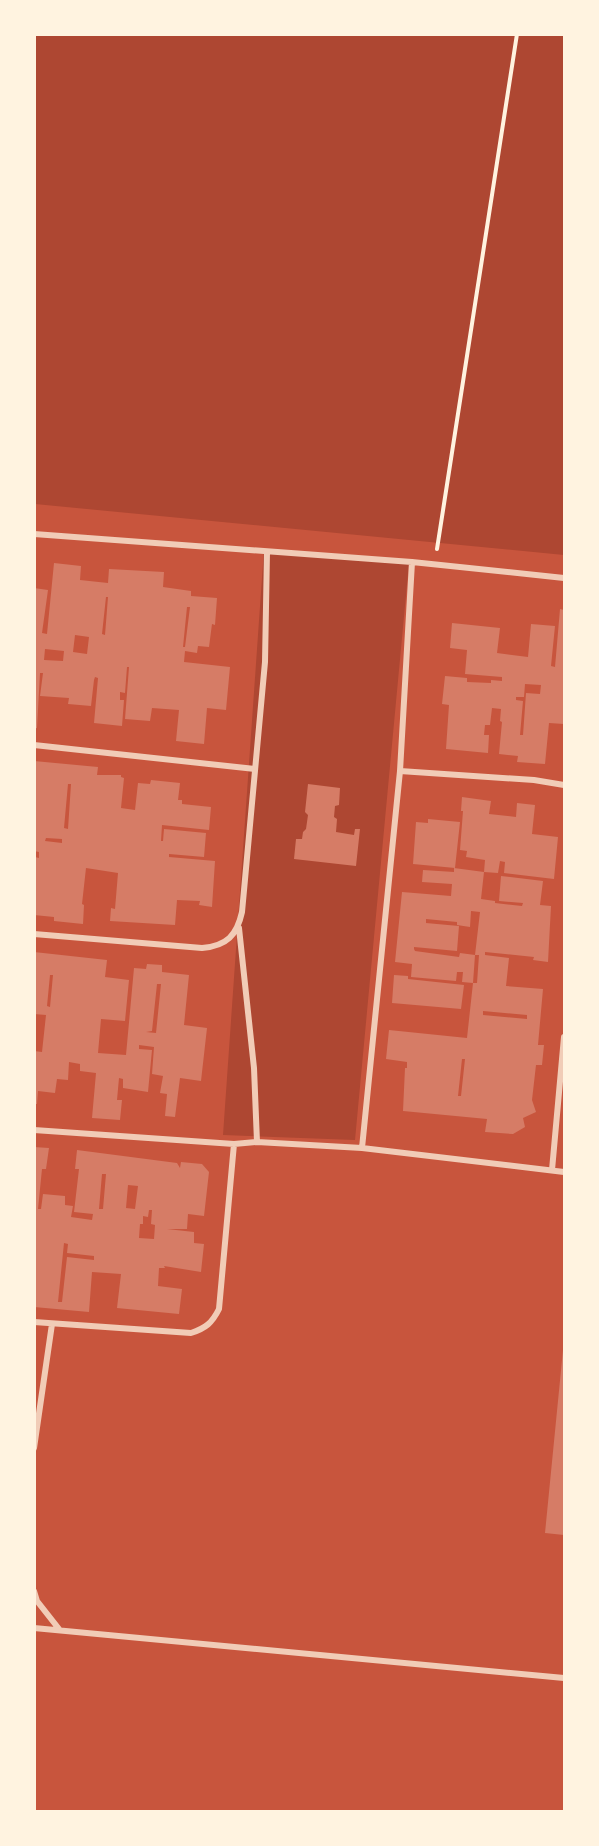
<svg xmlns="http://www.w3.org/2000/svg" width="599" height="1846" font-family="'Nunito Sans',sans-serif">
  <style>
    .green { fill: #ae4732 }
    .building { fill: #d67c66; fill-rule: evenodd }
    .lines { fill: none; stroke-linecap: round; stroke-linejoin: round }
    .path { stroke: #fff3e0; stroke-width: 4 }
    .minor { stroke: #f1ccb7; stroke-width: 6 }
  </style>
  <rect width="100%" height="100%" fill="#c8553d"/>
  <path class="green" d="M34 35H564V555L35 504Z
    M264 549 409 563 355 1140 223 1135Z"/>
  <path class="building" d="M54 563 81 566 80 580 108 583 109 569 164 572 163 587 191 591V596L217 598 215 625 212 624 209 647 198 646 197 653 185 651 184 662 230 667 226 710 207 708 204 744 176 741 179 710 152 708 150 721 125 719 129 667H127L125 693 120 692V700H124L122 726 94 723 98 678 95 677 94 680 91 706 68 704 69 698 40 696 43 673H40L37 728 34 729V588L48 590 42 633 47 634ZM106 597H108L105 635 102 634ZM187 607H190L185 647H183ZM75 635 89 637 87 654 73 652ZM45 649 64 651 63 661 44 660Z
    M560 609 564 610V724L549 723 545 764 517 762 518 756 499 754 502 722 500 721 501 709 492 708 490 725H485L484 735H489L488 753 446 749 449 705 442 704 445 676 467 678V682L491 683V680L502 681V677L465 674 467 650 450 648 452 623 500 628 497 653 528 657 531 624 555 626 551 666 555 667ZM525 684 541 685 540 694 526 693 523 735H520L523 701 516 700V697H524Z
    M34 761 98 767 97 775H121V777L124 778 121 808 135 810 138 783 150 784 151 780 180 783 178 800H182V804L211 807 209 830 162 825 161 841H163L164 829 206 833 204 857 169 854V857L215 861 212 907 199 905 200 901 177 900 175 925 110 921 111 908 115 909 118 873 86 868 82 904 84 905 83 924 54 921V917L34 915V867L35 857 39 858V852L34 851ZM68 784H71L68 829 64 828ZM46 838 62 839V843L45 841Z
    M308 784 340 788 339 805 335 806 334 817 337 819 336 832 354 835 355 829H360L356 866 294 859 296 839H302L303 832 306 829 308 815 305 812Z
    M462 797 491 801 489 814 516 817 517 803 535 805 532 834 558 837 554 879 504 873 505 862 500 861 498 873 484 872 485 860 466 857 467 851 460 850 463 811H461Z
    M428 819 460 822 455 868 413 864 416 822 428 823Z
    M454 868 484 872 481 899 495 901V903L522 906 523 903 499 901 501 876 543 881 540 905 551 906 548 962 533 960 534 957 485 952V955L509 958 506 986 543 989 538 1045H544L542 1065H536L532 1100 536 1112 523 1118 525 1127 513 1134 485 1132 487 1119 403 1111 405 1068H407V1062L386 1059 389 1030 467 1038 473 983H477L479 955H475L480 912 471 911 470 927 457 925V922L426 919V923L459 926 457 951 414 947V949L415 951 459 957 460 953 475 955 473 983 462 982 463 972H457L456 981 411 977 412 964 395 962 402 892 451 896 452 884 422 882 423 870 454 872ZM483 1011 527 1015V1019L483 1015ZM462 1059H465L461 1096H458Z
    M34 952 107 960 105 977 129 980 125 1021 101 1019 98 1053 126 1055 134 968 146 969 147 964 162 965V972L189 975 184 1025 207 1028 201 1081 180 1078 175 1117 165 1116 167 1094 160 1093 163 1076 152 1074 154 1047 139 1045V1049L152 1050 148 1092 123 1088V1079L119 1078 117 1100H122L120 1120 92 1118 96 1073 80 1071V1064L69 1062 68 1080 57 1079 55 1093 38 1091 37 1104H34V1051L42 1052 46 1015 34 1014ZM50 975H53L50 1007 47 1006ZM157 984H161L156 1033 146 1032 152 1031Z
    M394 975 408 976V979L464 985 461 1009 392 1003Z
    M34 1147 49 1148 46 1169H42L38 1209H41L43 1194 65 1196V1205L73 1206 71 1217 92 1220 93 1214 74 1212 79 1169H75L77 1150 177 1163 180 1168 181 1162 202 1164 209 1172 204 1216 188 1214 187 1229H167L194 1232V1243L204 1244 201 1272 164 1266 165 1268H159L158 1286 182 1289 179 1314 117 1308 121 1274 92 1272 89 1312 34 1307ZM102 1174H106L103 1209H99ZM128 1185 138 1186 135 1209 126 1208ZM149 1210H152L151 1224 155 1225 154 1239 139 1238 140 1224H143V1216L148 1217ZM64 1243 68 1244 67 1253 94 1256V1260L67 1257 62 1302H58Z
    M563 1350H564V1535L545 1533Z"/>
  <g class="lines">
    <path class="path" d="M437 549 517 34"/>
    <path class="minor" d="M34 534 412 562 564 578
      M34 745 255 769
      M400 771 534 780 564 785
      M239 928 254 1068 257 1142
      M34 934 202 948C227 946 237 935 242 912L265 662 267 552
      M34 1130 234 1144 257 1142 362 1148 564 1172
      M362 1148 400 771 412 562
      M552 1170 564 1037
      M34 1322 191 1333C206 1328 212 1323 219 1309L234 1144
      M34 1448 52 1324
      M34 1591 37 1601 59 1629
      M34 1628 564 1678"/>
  </g>
  <rect width="599" height="1846" fill="none" stroke="#fff3e0" stroke-width="72"/>
</svg>
